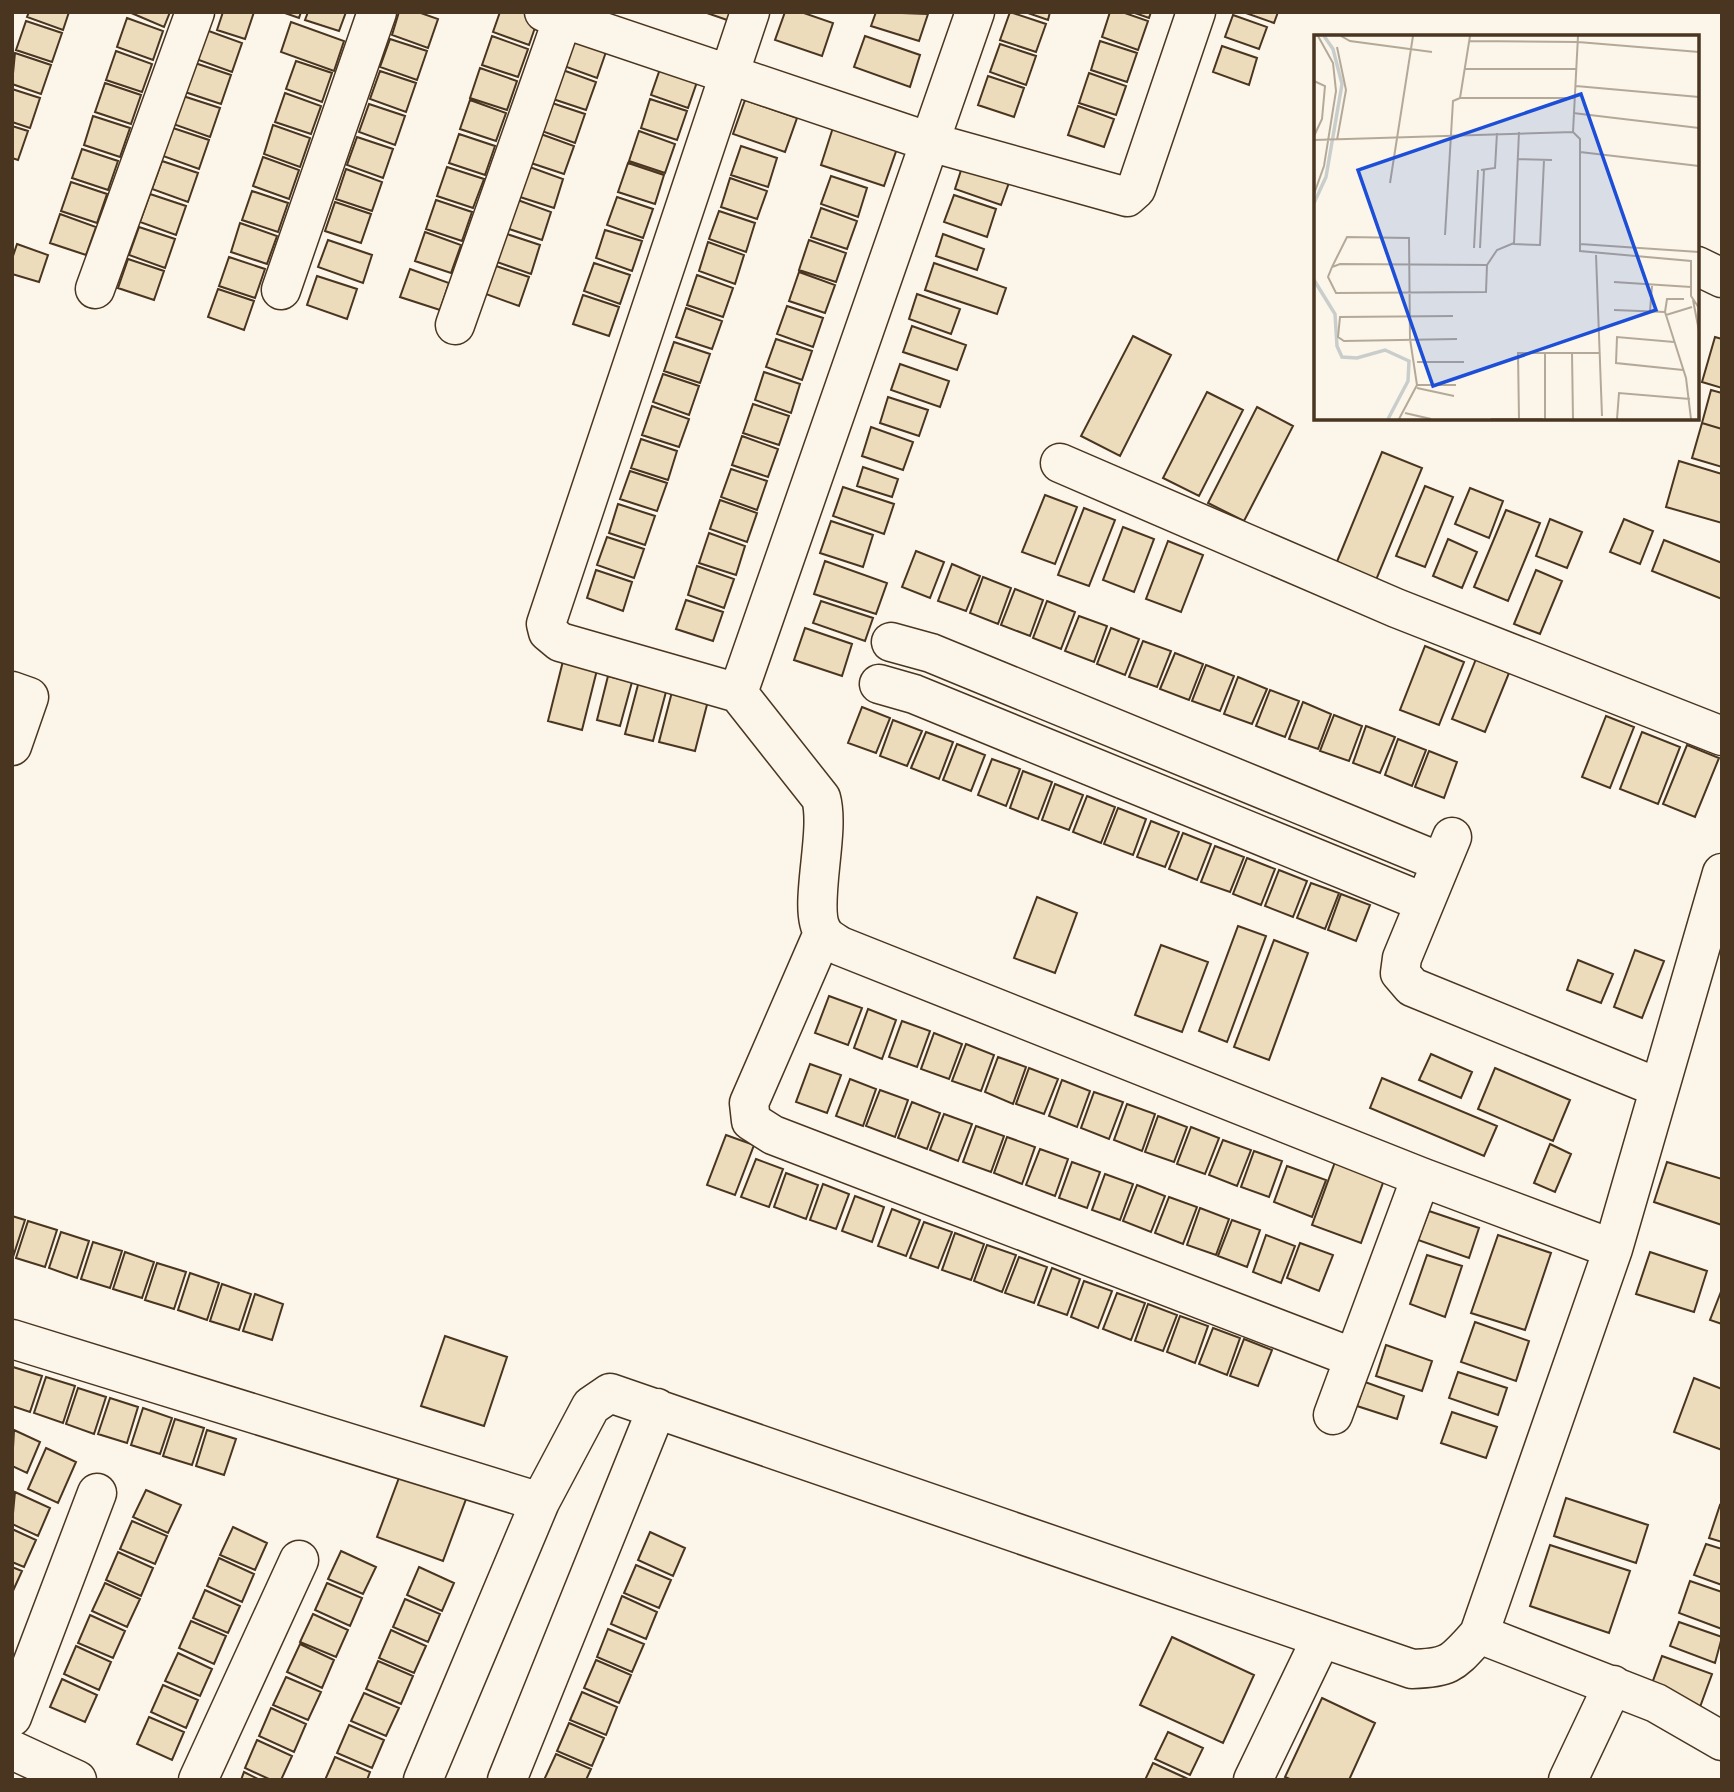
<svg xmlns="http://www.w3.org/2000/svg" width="1734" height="1792" font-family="'Roboto Condensed',sans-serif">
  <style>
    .building { fill: #ecdcbc; stroke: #4a3520; stroke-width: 2 }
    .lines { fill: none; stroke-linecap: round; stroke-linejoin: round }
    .minor-casing { stroke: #4a3520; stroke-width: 41 }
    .minor { stroke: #fbf6e9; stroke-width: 38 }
    .inset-river { fill: none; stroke: #c9cecd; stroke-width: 3.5 }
    .inset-road { fill: none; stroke: #b4a999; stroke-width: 2 }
    .view { fill: #1d4ed8; fill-opacity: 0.15; stroke: #1d4ed8; stroke-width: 3.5 }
    .inset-edge { fill: none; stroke: #4a3520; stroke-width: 3.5 }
  </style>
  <rect width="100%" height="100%" fill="#fbf6e9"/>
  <path class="building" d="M29 12H69L63 30 27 17Z
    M129 12H170L164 27Z
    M223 12H254L245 39 217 30Z
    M282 12H301L299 18Z
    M308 12H346L339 31 305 20Z
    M399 12H418L438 19 428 48 392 35Z
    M500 12H527L539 16 529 45 493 32Z
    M704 12H733L730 21Z
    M785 12H801L833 23 822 56 775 40Z
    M876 12 928 14 919 41 871 26Z
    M1010 12 1046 24 1036 52 1000 40Z
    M1025 12H1050L1048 20Z
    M1110 12H1122L1148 21 1138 50 1102 37Z
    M1132 12H1151L1149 18Z
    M1243 12H1278L1274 23Z
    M1233 15 1267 27 1259 49 1225 37Z
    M127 18 163 31 153 60 117 47Z
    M26 21 62 33 52 62 16 50Z
    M291 22 344 41 334 71 281 52Z
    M206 30 242 43 232 72 196 59Z
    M492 36 528 49 518 77 482 65Z
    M865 36 920 55 910 87 854 67Z
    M571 37 607 49 597 78 561 65Z
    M390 39 427 51 417 80 380 67Z
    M1100 41 1137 53 1127 82 1091 70Z
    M1000 44 1036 56 1026 85 990 72Z
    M1222 46 1257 58 1249 85 1213 72Z
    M116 51 152 64 142 92 106 80Z
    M15 53 51 65 41 94 12 84Z
    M296 61 332 73 322 102 286 89Z
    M195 63 231 75 221 104 185 92Z
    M661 66 698 79 688 108 651 95Z
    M480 68 517 81 507 110 470 98Z
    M560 69 596 82 586 110 550 98Z
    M380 71 416 83 406 112 370 99Z
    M1089 73 1126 86 1116 115 1079 103Z
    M988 76 1024 88 1014 117 978 105Z
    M105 83 141 95 131 124 95 112Z
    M12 89 40 98 30 128 12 122Z
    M285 93 321 106 311 134 275 122Z
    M183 96 220 108 210 137 173 124Z
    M650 99 687 111 677 140 641 128Z
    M470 100 506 113 496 141 460 129Z
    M745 100 797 118 785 152 733 134Z
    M549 102 585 114 575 143 539 130Z
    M369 104 405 116 395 145 359 132Z
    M1078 106 1114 119 1104 147 1068 135Z
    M837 115 901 137 884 186 821 165Z
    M93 116 130 128 120 157 84 145Z
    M273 125 310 138 300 167 264 154Z
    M12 126 28 131 18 160 12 158Z
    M173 128 209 140 199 169 163 156Z
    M639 131 675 144 665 173 629 161Z
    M538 133 574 146 564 174 528 162Z
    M459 134 495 146 485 175 449 163Z
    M357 137 393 149 383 178 347 165Z
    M741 146 777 158 768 187 731 175Z
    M82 149 118 161 108 190 72 178Z
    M263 157 299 170 289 199 253 186Z
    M162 161 198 173 188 202 152 189Z
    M964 161 1011 177 1001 205 955 189Z
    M628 163 664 175 655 204 618 192Z
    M527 166 563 179 554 208 517 196Z
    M447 167 484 179 473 208 437 196Z
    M346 169 382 182 372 211 336 199Z
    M831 176 867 188 858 217 821 204Z
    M730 178 767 191 757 219 721 207Z
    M71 182 107 194 97 223 61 211Z
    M252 191 288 203 278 232 242 220Z
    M150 194 186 206 176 235 140 222Z
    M954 195 996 209 987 237 944 222Z
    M617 197 653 209 643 238 607 225Z
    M515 199 551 212 542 240 506 228Z
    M436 200 472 212 462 241 426 229Z
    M335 202 371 214 361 243 325 231Z
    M821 208 857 221 847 249 811 237Z
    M719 211 755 223 746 252 709 239Z
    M60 214 96 227 86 255 50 243Z
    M240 223 277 236 267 264 231 252Z
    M139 227 175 239 165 268 129 255Z
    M605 230 642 241 632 271 596 258Z
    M425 232 461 245 451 273 415 261Z
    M504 233 540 245 531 274 494 261Z
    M943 234 984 249 977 270 936 256Z
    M328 240 372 255 363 283 318 267Z
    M809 240 846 253 836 282 799 270Z
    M708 242 744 255 735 284 699 271Z
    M17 244 48 255 39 282 12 274V259Z
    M229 257 265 269 255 298 219 286Z
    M128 259 164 271 154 300 118 288Z
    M594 263 630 275 620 304 584 291Z
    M934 263 1006 288 997 314 925 290Z
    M493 265 529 277 519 306 483 293Z
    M410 269 449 283 440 310 400 297Z
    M799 272 835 285 825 313 789 301Z
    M697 275 733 288 723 317 687 305Z
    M317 276 357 289 347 319 307 305Z
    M218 289 254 301 244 330 208 317Z
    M917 294 960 309 951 334 909 319Z
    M583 295 619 307 609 336 573 324Z
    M787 306 823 318 813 347 777 334Z
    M686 308 722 321 712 349 676 337Z
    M912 326 966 345 957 370 903 352Z
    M1133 336 1171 355 1120 456 1081 436Z
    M1715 337 1722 339V388L1702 382Z
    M776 339 812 351 802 380 766 367Z
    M674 342 710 354 700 383 664 371Z
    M900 364 949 381 940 407 891 390Z
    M764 372 800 384 791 413 755 400Z
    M663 374 699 386 689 415 653 402Z
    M1711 390 1722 393V429L1702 423Z
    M1207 392 1243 410 1199 496 1163 478Z
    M888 397 928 410 919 436 880 423Z
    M753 404 789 416 779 445 743 433Z
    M652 406 689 419 679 447 642 435Z
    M1257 407 1293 426 1244 521 1208 503Z
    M1702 423 1722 429V467L1692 458Z
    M871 427 913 442 903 470 862 456Z
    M742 436 778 449 768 477 732 465Z
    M641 439 677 451 668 480 631 468Z
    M1382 452 1422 468 1376 580 1336 564Z
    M1679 461 1722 474V523L1666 507Z
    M863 467 898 479 892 497 857 486Z
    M731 469 767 481 757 510 721 497Z
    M630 471 667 483 657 511 620 499Z
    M1425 486 1453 497 1425 567 1396 556Z
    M843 487 894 504 884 534 833 516Z
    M1470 488 1503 501 1489 538 1455 524Z
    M1045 495 1077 507 1055 564 1022 552Z
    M720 500 757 513 747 542 710 529Z
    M618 504 655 516 645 545 609 533Z
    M1084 508 1115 520 1089 586 1058 575Z
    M1506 510 1540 523 1508 601 1474 587Z
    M1550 519 1582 532 1567 568 1536 556Z
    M1624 519 1653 531 1640 564 1610 552Z
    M831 521 873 535 863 567 820 553Z
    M1123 527 1154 539 1134 592 1103 580Z
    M709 533 745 546 736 575 699 563Z
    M607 537 644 549 634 578 597 565Z
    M1448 539 1477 552 1462 588 1433 576Z
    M1664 540 1722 563V599L1652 571Z
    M1168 541 1203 555 1181 612 1146 599Z
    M916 551 944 562 930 598 902 587Z
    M825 561 887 583 876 614 814 594Z
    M952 564 980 576 966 611 938 601Z
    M697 566 734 579 724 608 688 595Z
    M596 570 632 582 623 611 587 598Z
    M1536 570 1562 581 1540 634 1514 624Z
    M983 577 1011 588 998 624 970 613Z
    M1015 589 1043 600 1030 636 1001 625Z
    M686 600 723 612 713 641 676 629Z
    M821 601 873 618 865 641 813 623Z
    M1047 601 1075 612 1061 649 1033 638Z
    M1079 616 1107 626 1094 662 1065 651Z
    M805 628 852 644 842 676 794 660Z
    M1111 628 1139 639 1125 675 1097 664Z
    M1143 641 1171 651 1157 687 1129 677Z
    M1425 646 1464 662 1439 725 1400 710Z
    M1175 653 1203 664 1189 700 1160 689Z
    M564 657 598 666 582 730 548 721Z
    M1476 659 1509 673 1485 732 1452 719Z
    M1206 665 1234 676 1220 711 1192 701Z
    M608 676 632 682 620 726 597 720Z
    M1238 677 1267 689 1252 724 1224 714Z
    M639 681 667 688 653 741 625 734Z
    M673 688 709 697 695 751 659 742Z
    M1270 690 1299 701 1285 737 1256 726Z
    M1303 702 1331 714 1318 749 1289 739Z
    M862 707 890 718 876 753 848 743Z
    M1334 715 1362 726 1349 761 1320 751Z
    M1606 716 1634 727 1610 788 1582 777Z
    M893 720 922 731 907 766 880 756Z
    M1366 726 1395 737 1380 773 1353 763Z
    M926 732 953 742 939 779 911 768Z
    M1642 732 1680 747 1658 804 1620 789Z
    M1398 739 1426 750 1412 786 1385 775Z
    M957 744 985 755 971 791 943 780Z
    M1687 745 1719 758 1695 817 1663 804Z
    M1429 751 1457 762 1444 798 1415 787Z
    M992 759 1020 769 1006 806 978 795Z
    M1023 771 1052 782 1038 819 1010 808Z
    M1055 784 1083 795 1069 830 1042 820Z
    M1087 796 1115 807 1101 843 1073 832Z
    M1118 808 1146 819 1133 855 1104 844Z
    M1151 821 1179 832 1165 867 1137 857Z
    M1183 833 1211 844 1197 880 1169 869Z
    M1215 846 1244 857 1230 892 1201 882Z
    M1247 858 1275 869 1261 905 1233 894Z
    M1279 870 1307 881 1293 917 1265 906Z
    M1311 883 1339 893 1325 929 1297 918Z
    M1341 894 1370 905 1356 941 1328 930Z
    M1037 897 1077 913 1055 973 1014 958Z
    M1238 926 1266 936 1227 1042 1199 1031Z
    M1274 940 1308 953 1269 1060 1234 1047Z
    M1161 945 1208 962 1182 1032 1135 1015Z
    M1635 950 1664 961 1642 1018 1614 1007Z
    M1578 960 1613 974 1601 1003 1567 990Z
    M829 996 862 1008 848 1045 815 1033Z
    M868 1009 896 1020 882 1059 854 1048Z
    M902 1021 930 1031 917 1067 889 1057Z
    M934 1033 962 1044 949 1079 921 1069Z
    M966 1044 994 1055 981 1091 952 1081Z
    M1431 1054 1472 1072 1461 1098 1419 1080Z
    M998 1057 1026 1067 1013 1104 985 1092Z
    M810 1064 841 1075 827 1113 796 1102Z
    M1029 1068 1058 1079 1044 1114 1016 1104Z
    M1495 1068 1570 1100 1553 1141 1478 1109Z
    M1382 1078 1497 1126 1484 1156 1370 1108Z
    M850 1079 876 1089 863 1126 836 1116Z
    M1062 1080 1090 1091 1077 1127 1049 1116Z
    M880 1090 908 1100 895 1137 866 1126Z
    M1094 1092 1123 1102 1109 1139 1081 1128Z
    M912 1102 940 1113 927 1149 898 1138Z
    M1127 1104 1155 1114 1142 1151 1114 1140Z
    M944 1114 972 1124 958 1161 930 1150Z
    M1158 1116 1187 1127 1174 1162 1145 1152Z
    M976 1126 1004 1136 991 1172 963 1162Z
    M1191 1127 1219 1138 1205 1174 1177 1164Z
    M726 1135 754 1145 735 1195 707 1185Z
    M1007 1137 1035 1147 1022 1184 994 1173Z
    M1223 1140 1251 1150 1237 1186 1209 1175Z
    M1550 1144 1571 1154 1555 1192 1534 1183Z
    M1040 1149 1068 1159 1055 1196 1026 1185Z
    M1254 1151 1282 1161 1269 1197 1241 1187Z
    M756 1159 783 1169 769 1207 741 1197Z
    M1072 1162 1100 1172 1087 1208 1059 1198Z
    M1335 1162 1384 1180 1361 1243 1312 1225Z
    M1667 1162 1722 1179V1225L1654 1202Z
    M1287 1166 1326 1180 1312 1217 1274 1202Z
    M786 1173 818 1185 806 1219 774 1207Z
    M1105 1174 1133 1184 1120 1220 1092 1210Z
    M823 1184 849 1194 836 1229 810 1220Z
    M1137 1185 1165 1196 1151 1232 1123 1221Z
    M855 1196 884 1207 872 1242 842 1231Z
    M1169 1197 1197 1207 1183 1244 1155 1233Z
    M1200 1208 1229 1219 1216 1255 1187 1245Z
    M892 1209 920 1220 906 1256 878 1246Z
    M1429 1211 1479 1228 1469 1258 1418 1240Z
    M12 1216 25 1220 13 1257H12Z
    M1232 1220 1260 1230 1247 1267 1218 1256Z
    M28 1221 57 1230 45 1267 16 1258Z
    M924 1222 952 1232 938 1268 910 1258Z
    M61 1232 89 1241 77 1278 49 1268Z
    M955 1233 984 1244 971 1280 942 1270Z
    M1266 1235 1295 1246 1281 1283 1253 1272Z
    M1498 1235 1551 1253 1525 1330 1471 1313Z
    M93 1242 122 1251 110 1288 81 1279Z
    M1300 1243 1333 1255 1319 1291 1287 1278Z
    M987 1245 1016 1255 1002 1292 974 1281Z
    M125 1252 154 1262 142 1298 113 1289Z
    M1650 1252 1707 1271 1694 1312 1636 1294Z
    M1427 1255 1462 1266 1445 1317 1410 1304Z
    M1019 1257 1047 1267 1034 1303 1005 1293Z
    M157 1263 186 1272 174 1309 145 1300Z
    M1052 1268 1080 1279 1067 1315 1038 1305Z
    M190 1273 219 1283 207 1320 178 1310Z
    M1084 1281 1112 1291 1098 1328 1071 1317Z
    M222 1284 251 1294 239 1330 210 1321Z
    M1722 1289V1324L1710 1320Z
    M1117 1293 1145 1303 1131 1340 1103 1329Z
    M255 1294 283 1304 272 1340 243 1331Z
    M1148 1304 1177 1315 1163 1351 1135 1341Z
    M1180 1316 1208 1326 1195 1363 1167 1352Z
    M1475 1322 1529 1341 1516 1381 1461 1362Z
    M1213 1328 1240 1338 1227 1375 1199 1364Z
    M445 1336 507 1357 484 1426 421 1406Z
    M1244 1339 1272 1350 1258 1386 1230 1376Z
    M1386 1345 1432 1361 1422 1391 1376 1376Z
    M13 1367 42 1376 30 1412 12 1406Z
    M1458 1372 1507 1388 1498 1415 1449 1398Z
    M46 1377 75 1386 63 1423 34 1413Z
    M1694 1378 1722 1389V1450L1674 1432Z
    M1365 1382 1404 1396 1397 1419 1357 1406Z
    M78 1388 106 1397 94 1434 66 1424Z
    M110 1398 138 1407 127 1443 98 1434Z
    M143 1408 172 1418 160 1454 131 1445Z
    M1452 1412 1497 1427 1486 1458 1441 1443Z
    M175 1419 204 1428 192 1465 163 1456Z
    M14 1430 40 1442 27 1473 12 1466Z
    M207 1430 236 1439 224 1475 196 1466Z
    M46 1448 76 1462 58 1503 28 1489Z
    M403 1467 469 1491 443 1561 377 1537Z
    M146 1490 181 1505 168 1533 133 1517Z
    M15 1492 50 1508 38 1536 12 1524Z
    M1566 1498 1648 1525 1636 1563 1554 1536Z
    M1720 1505 1722 1506V1542L1709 1538Z
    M132 1521 167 1536 155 1564 120 1549Z
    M233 1527 267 1543 255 1570 220 1555Z
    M12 1529 36 1540 24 1567 12 1562Z
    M650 1532 685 1548 673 1576 638 1560Z
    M1706 1544 1722 1549V1585L1694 1575Z
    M1550 1545 1630 1571 1609 1633 1530 1606Z
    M341 1551 376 1567 363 1594 328 1579Z
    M118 1552 153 1568 141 1596 106 1580Z
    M219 1558 254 1574 242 1602 207 1586Z
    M636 1565 671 1580 659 1608 624 1593Z
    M12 1567 22 1571 12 1593Z
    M419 1567 454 1583 442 1611 407 1595Z
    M1690 1581 1722 1592V1629L1679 1613Z
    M105 1583 140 1599 127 1627 92 1611Z
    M327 1583 362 1598 350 1626 315 1610Z
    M205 1590 240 1606 228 1633 193 1618Z
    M622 1596 657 1612 646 1639 611 1624Z
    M405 1599 440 1614 428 1642 393 1627Z
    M313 1614 348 1630 336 1657 300 1642Z
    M90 1615 125 1631 113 1658 78 1643Z
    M191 1621 226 1636 214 1664 179 1648Z
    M1679 1622 1722 1637 1715 1663 1670 1646Z
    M608 1629 644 1644 632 1672 597 1657Z
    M391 1630 426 1646 414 1673 379 1658Z
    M1172 1637 1254 1675 1223 1743 1140 1705Z
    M300 1644 334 1660 322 1688 287 1672Z
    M76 1646 111 1662 99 1690 64 1674Z
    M178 1653 212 1669 200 1696 165 1681Z
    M1662 1656 1712 1674 1700 1707 1650 1689Z
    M596 1660 631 1675 619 1703 584 1688Z
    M378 1661 413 1676 401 1704 366 1689Z
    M286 1677 321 1692 308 1720 273 1705Z
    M62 1679 97 1695 85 1722 50 1707Z
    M163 1685 198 1700 186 1728 151 1712Z
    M582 1692 617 1707 606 1735 570 1720Z
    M364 1693 399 1708 386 1736 351 1721Z
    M1322 1698 1375 1723 1349 1780H1292L1285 1777Z
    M271 1708 306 1724 294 1752 259 1736Z
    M149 1717 184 1732 172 1760 137 1744Z
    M569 1723 604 1738 592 1766 557 1751Z
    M349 1725 384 1740 372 1768 337 1753Z
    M1168 1732 1203 1748 1190 1775 1155 1759Z
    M257 1740 292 1756 281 1780H271L245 1768Z
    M556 1754 591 1769 586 1780H544Z
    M335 1757 370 1772 367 1780H325Z
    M1153 1763 1188 1779V1780H1145Z
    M244 1772 260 1780H241Z"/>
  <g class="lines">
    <defs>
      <path id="minor" d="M544 12 930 142 1127 197 1136 189 1196 12
        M975 12 738 693 821 798C831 833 807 909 823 932 826 938 834 942 840 946L1421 1177 1613 1249
        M1697 266 1722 278
        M95 289 195 12
        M281 290 377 12
        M455 325 565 12
        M1060 463 1396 608 1722 736
        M891 642 931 653 1440 862
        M879 684 914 694 1423 902
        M12 691 29 697 12 746
        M738 693 560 642 548 632 546 624 750 12
        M1452 837 1402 958 1400 973 1412 987 1659 1088
        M823 933 749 1103 751 1121 773 1135 1354 1358
        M12 1339 540 1502
        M1333 1415 1421 1177
        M1479 1634 1656 1703 1722 1741
        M12 1717 97 1493
        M12 1750 77 1780
        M198 1780 299 1560
        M423 1780 540 1502 591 1406 610 1393 1412 1669C1452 1668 1453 1662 1479 1634L1613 1249 1722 873
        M507 1780 657 1408
        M1253 1780 1321 1639
        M1568 1780 1613 1685"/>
    </defs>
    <use href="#minor" class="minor-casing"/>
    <use href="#minor" class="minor"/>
  </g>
  <g transform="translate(1314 35)">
    <rect width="385" height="385" fill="#fbf6e9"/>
    <path class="inset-river" d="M0 168 12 142 28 49 19 14 10 1M0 245 21 279 23 311 28 322 43 323 71 315 95 326 94 346 74 384"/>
    <path class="inset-road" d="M27 1 36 6 118 17M156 1 146 63H261M156 6 264 7 385 17M23 12 32 55 23 105M150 34H263M0 46 11 51 8 84 0 101M262 51 385 62M259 78 385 93M259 97 264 1M0 105 259 97 266 104V216L377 226V261L385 273M266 117 385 131M204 124 238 125M167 135 181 133 183 98M76 148 99 1M0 159 10 131 22 56 19 28 4 1M131 200 139 66 146 63M199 209 226 210 230 125M266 209 385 217M160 213 164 135M166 213 170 135M282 220 288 381M173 230 172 257 22 258 14 242 18 232 26 229 173 230 183 215 200 208 205 97M18 232 33 202 95 203 96 304 103 350 85 384M300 247 377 252M370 264H353L351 277 372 343 377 384M379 265 385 296M300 275 351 277M336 276 338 251M352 280 378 272M139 281 26 282 24 302 30 306 143 304M360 307 303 302 302 328 369 335M231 318V384M258 318 259 384M103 327H150M103 350H142M103 353 140 361M91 378 117 384M177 384H229M205 384 204 318H286M303 384 305 358 376 364"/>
    <path class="view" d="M267 59 342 275 119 351 44 135Z"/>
    <rect width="385" height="385" class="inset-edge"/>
  </g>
  <rect width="1734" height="1792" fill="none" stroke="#4a3520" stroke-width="28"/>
</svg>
